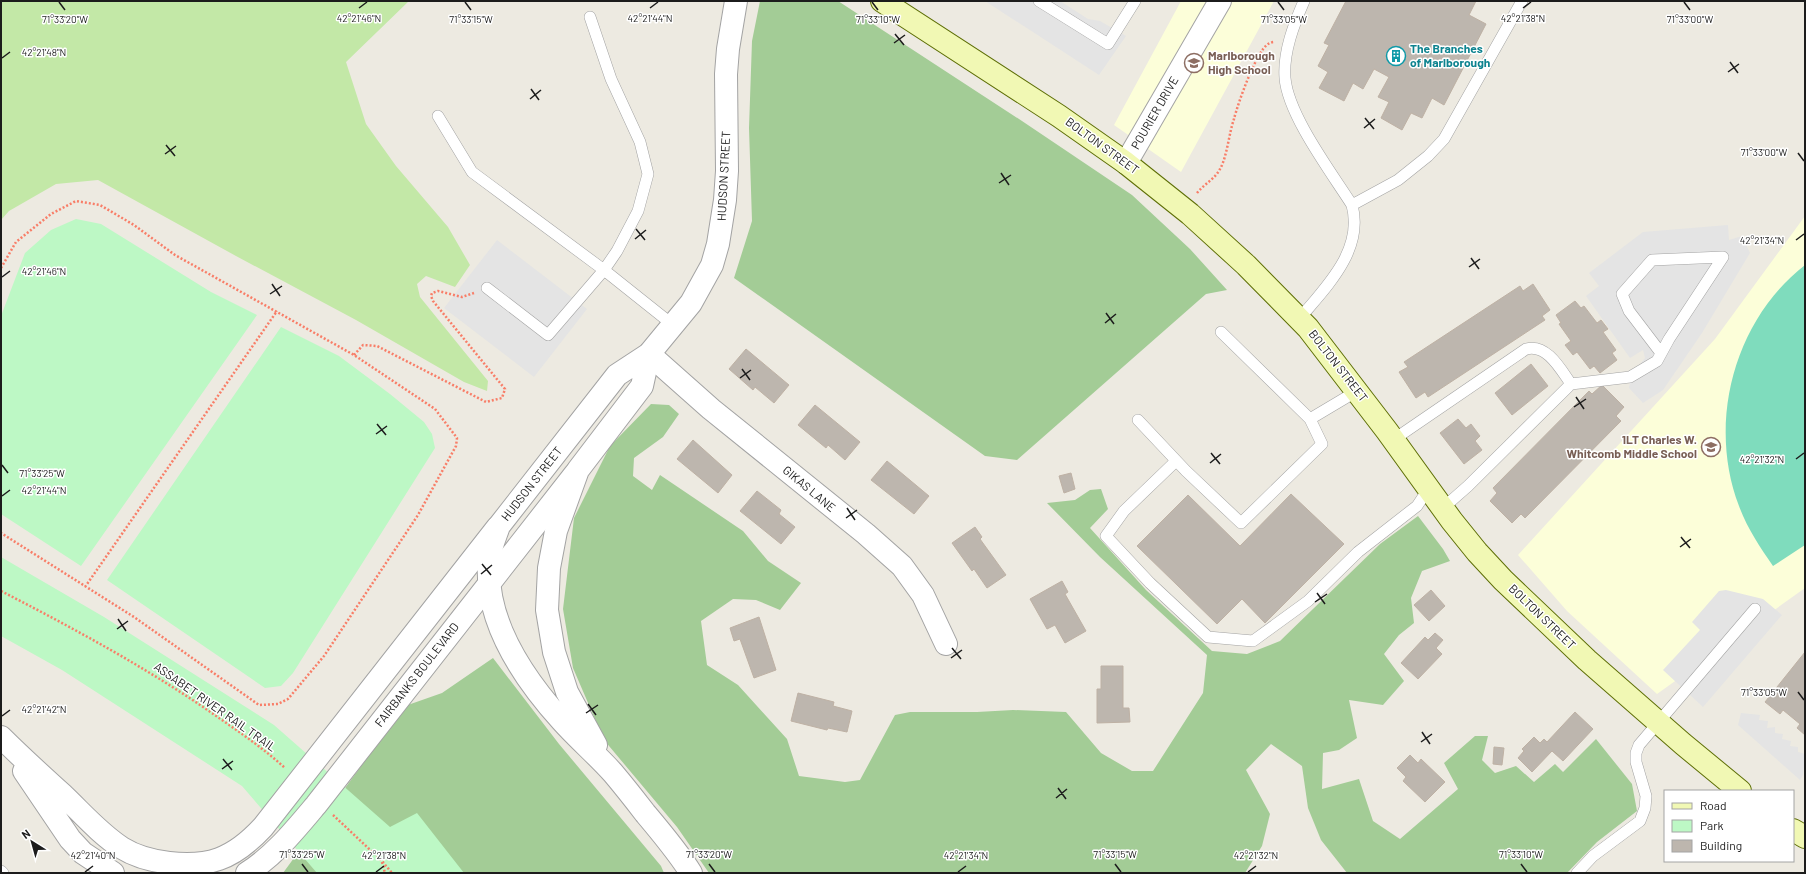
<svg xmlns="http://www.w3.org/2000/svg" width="1806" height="874" font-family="Barlow,sans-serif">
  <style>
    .education { fill: #fcfed9 }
    .grass { fill: #c3e8a7 }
    .forest { fill: #a3cc96 }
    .park { fill: #bdf8c5 }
    .pitch { fill: #7fdcbd }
    .parking { fill: #e4e4e4 }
    .building { fill: #bdb6ae; stroke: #beb1a4 }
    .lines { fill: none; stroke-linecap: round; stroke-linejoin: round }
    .service-casing { stroke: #a3a3a3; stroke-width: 12 }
    .minor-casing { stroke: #a3a3a3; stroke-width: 24 }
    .tertiary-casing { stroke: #a3a3a3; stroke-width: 24 }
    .secondary-casing { stroke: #5e6f06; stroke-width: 24 }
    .path { stroke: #f87e68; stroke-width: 2.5; stroke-dasharray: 2 2; stroke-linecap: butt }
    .service { stroke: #fff; stroke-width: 11 }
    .minor { stroke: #fff; stroke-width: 22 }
    .tertiary { stroke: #fff; stroke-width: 22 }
    .secondary { stroke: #f1f8b4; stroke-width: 22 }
    .ticks { fill: none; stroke: #1c1c1c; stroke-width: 1.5 }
    .labels { text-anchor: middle; stroke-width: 3; stroke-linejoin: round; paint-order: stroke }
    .culture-label { font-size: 12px; font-weight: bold; fill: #0d838f; stroke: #fff; text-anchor: start }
    .education-label { font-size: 12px; font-weight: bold; fill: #785e54; stroke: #fff; text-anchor: start }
    .street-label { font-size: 12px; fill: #1c1c1c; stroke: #fff }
    .ticks-label { font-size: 10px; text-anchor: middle; fill: #1c1c1c; stroke: #fff; stroke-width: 3; stroke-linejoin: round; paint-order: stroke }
  </style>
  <rect width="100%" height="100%" fill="#edeae1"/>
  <path class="education" d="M1181 1H1274L1181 172 1114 125Z
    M1805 216V588L1657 694 1567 611 1518 555 1715 339Z"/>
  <path class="grass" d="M1 1H409L346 62 366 124 396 166 448 227 470 265 455 287 426 276 417 284 420 297 488 381 487 391 464 382 356 320 236 256 98 180 56 184 9 211 1 220Z"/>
  <path class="forest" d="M760 1H838L1022 121 1132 195 1190 249 1227 290 1206 294 1017 460 985 456 734 278 752 221 749 128 752 41Z
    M651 404 669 405 679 414 663 437 634 458 633 476 652 490 660 475 743 531 768 561 801 583 780 610 756 600 733 599 701 621 707 665 738 685 787 739 799 776 845 782 860 780 895 715 910 712H977L1013 710 1066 712 1101 753 1132 771H1153L1203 693 1207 655 1100 557 1047 503 1075 500 1090 490 1101 489 1108 509 1090 528 1146 590 1212 651 1247 654 1280 641 1380 544 1418 516 1443 549 1450 561 1422 571 1411 598 1414 623 1399 635 1384 654 1404 681 1383 705 1349 700 1357 738 1339 750 1323 753 1322 789 1359 779 1373 821 1400 839 1458 789 1444 763 1475 736H1488L1482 760 1495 773 1516 766 1534 782 1555 764 1563 772 1596 739 1632 784 1637 811 1597 842 1567 873H1347L1321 840 1308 808 1302 766 1271 744 1246 770 1270 814 1262 846 1245 873H709L677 827 604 740 573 668 563 609 574 518 610 446Z
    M493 658 559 744 661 866 664 873H283L405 706 442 693Z"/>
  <path class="park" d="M76 219 101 224 211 292 257 315 81 566 1 514V316L25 253 51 230Z
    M281 327 339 356 390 394 424 422 432 434 435 448 293 673 281 686 265 688 107 580Z
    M1 557 104 617 274 725 390 827 417 813 464 873H317L242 786 62 670 1 636Z"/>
  <path class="pitch" d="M1805 265V545L1773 566C1760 547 1747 528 1739 506 1707 423 1734 320 1805 265Z"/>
  <path class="parking" d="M985 1H1060L1088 19 1100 21 1126 36 1099 75Z
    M1728 225 1729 240 1742 236 1750 253 1702 333 1663 390 1643 403 1629 388 1632 372 1638 367 1645 358 1643 350 1630 358 1586 296 1599 286 1589 273 1643 232Z
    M497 240 587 309 534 377 444 308Z
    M1726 590 1763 599 1782 615 1703 707 1663 670 1700 630 1692 622 1719 591Z
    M1741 713 1760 715 1759 720 1768 721 1767 728 1775 727V733L1783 734 1782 739 1791 741 1790 746 1798 747V752L1805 754 1803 775 1800 780 1738 725Z"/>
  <path class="building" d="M1346 1H1476L1469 15 1486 24 1444 105 1432 98 1422 118 1411 113 1402 130 1381 118 1389 102 1378 97 1389 77 1374 69 1363 89 1353 83 1344 101 1319 88 1328 72 1318 66 1329 45 1324 43Z
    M1533 284 1550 310 1542 316 1545 320 1428 397 1425 392 1416 398 1399 372 1408 367 1404 362 1520 286 1523 291Z
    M1575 301 1581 308 1584 306 1597 323 1601 320 1608 329 1603 332 1616 350 1612 353 1617 360 1600 373 1594 366 1590 369 1577 352 1573 355 1565 345 1571 341 1559 324 1561 323 1556 315Z
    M746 349 789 385 774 403 755 387 753 390 729 369Z
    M1531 364 1548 386 1512 415 1495 393Z
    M1602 385 1624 407 1616 416 1621 421 1525 518 1521 514 1512 523 1490 501 1497 493 1493 488 1589 391 1592 394Z
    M815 405 860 442 845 460 828 445 826 448 798 425Z
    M1458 419 1466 428 1471 424 1480 436 1475 441 1482 450 1464 464 1440 433Z
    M693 440 732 475 718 493 677 459Z
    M887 461 929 496 914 514 871 480Z
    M1071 473 1075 489 1064 493 1059 476Z
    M757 491 781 510 779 514 795 527 781 544 740 511Z
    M1291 494 1344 544 1265 623 1242 599 1217 624 1137 546 1188 495 1240 546Z
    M975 527 982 537 980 539 1006 575 987 588 974 569 972 571 952 543Z
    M1062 581 1068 592 1065 594 1086 631 1065 643 1055 625 1047 629 1030 599Z
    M1431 590 1445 606 1429 621 1414 605Z
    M759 617 776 670 754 678 740 639 734 641 730 628Z
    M1435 633 1443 640 1436 648 1442 654 1418 679 1401 663 1425 637 1428 640Z
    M1805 652V735L1797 728 1800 724 1783 710 1780 714 1765 702Z
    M1101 666H1123V708H1129L1130 722 1097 723V689H1101Z
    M798 693 834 702 833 706 852 711 847 732 828 728 827 730 791 721Z
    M1575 712 1593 729 1563 761 1552 751 1532 772 1518 758 1524 751 1522 749 1534 737 1540 743 1544 739 1547 742Z
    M1494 747 1504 748 1502 765 1493 764Z
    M1410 755 1418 763 1421 759 1445 782 1425 802 1403 781 1406 777 1397 768Z"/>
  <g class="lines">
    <defs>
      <path id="service" d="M1039 1 1108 44 1135 1
        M438 116 472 172 604 270 673 325
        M1352 205 1398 180 1428 156 1444 139 1522 1
        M487 288 548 335 604 270 617 251 638 211 648 174 640 142 611 79 590 17
        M1300 318C1327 286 1364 250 1352 205 1331 172 1288 115 1285 78 1283 52 1294 24 1304 1
        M1221 332 1310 419 1357 391
        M1571 384 1630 377 1657 361 1669 339 1723 257 1652 260 1622 294 1629 311 1661 353
        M1138 420 1186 471 1241 523 1322 444 1310 419
        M1393 440 1526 349C1547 343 1561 370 1571 384L1468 486 1443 508
        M1176 461 1124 511 1106 536 1150 583 1208 637 1253 641 1308 601 1358 552 1417 506 1429 488
        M1 871 3 873
        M1577 873 1593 856 1640 821 1645 808 1646 796 1636 762V753L1639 745 1755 609"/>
      <path id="minor" d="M1126 163 1220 1
        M649 354 711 409 866 534 902 566 923 595 946 644
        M1 737C21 757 42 776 63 795 82 813 100 834 122 848 146 863 191 869 219 859 236 853 251 840 263 827L497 528
        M24 771 70 839 83 853 113 873
        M247 873C274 856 295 830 316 805L575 474"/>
      <path id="tertiary" d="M596 745 567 692 554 652 547 610 549 568 556 531 578 470 642 386 649 354
        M691 873C678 852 661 832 645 813 635 800 624 786 613 773 597 755 578 739 562 721 525 680 485 622 489 563 489 550 495 538 499 526L617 375 649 354 691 303 712 265 718 244 725 200 727 171 726 74 728 49 736 1"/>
      <path id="secondary" d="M882 1 1059 116 1126 163 1190 214 1246 265 1308 328 1387 431 1452 521 1477 552 1503 580 1587 660 1683 744 1740 791
        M1793 830 1805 837"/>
    </defs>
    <use href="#service" class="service-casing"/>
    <use href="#minor" class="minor-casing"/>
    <use href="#tertiary" class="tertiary-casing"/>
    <use href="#secondary" class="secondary-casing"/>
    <path class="path" d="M1197 193C1204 184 1215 179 1220 169 1227 157 1229 133 1234 119 1238 103 1256 52 1268 44 1270 43 1272 42 1274 42
      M1 268 16 242 51 214 76 201 100 205 134 225 175 255 354 355 435 409 457 438 456 446 418 515 324 656 288 699 278 704 259 705 134 617 1 533
      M354 355 363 345 377 346 486 402 502 398 505 389 433 301 431 296 432 293 438 291 462 297 474 293
      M85 587 277 311
      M1 591C73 628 143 666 209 711 235 729 262 747 285 768
      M333 815 382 861 392 873
      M382 862 385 873"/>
    <use href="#service" class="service"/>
    <use href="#minor" class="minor"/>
    <use href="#tertiary" class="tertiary"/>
    <use href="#secondary" class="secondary"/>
  </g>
  <path class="ticks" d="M59 2 65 10M465 2 471 10M872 2 878 10M1278 2 1284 10M1684 2 1690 10M359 8 367 2M650 8 658 2M1523 8 1531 2M895 34 904 45M894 43 905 35M2 58 10 52M1730 62 1738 73M1728 72 1739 64M531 89 539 100M530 99 541 90M1365 118 1374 129M1364 128 1375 119M166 145 175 156M1798 153 1804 161M165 154 176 146M1001 173 1009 185M999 183 1011 175M636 229 645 240M635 239 646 230M1796 240 1804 234M1471 258 1479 269M1469 267 1480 259M2 277 10 271M272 284 280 296M270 294 282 286M1106 313 1114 324M1105 323 1116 314M742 369 750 380M740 378 751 370M1576 397 1584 409M1574 407 1586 399M377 424 386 435M376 434 387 426M1211 453 1220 464M1796 459 1804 453M1210 463 1221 454M2 465 8 473M2 496 10 490M847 508 855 520M846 518 857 510M1681 537 1690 548M1680 547 1691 539M482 564 491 575M481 574 492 565M1317 593 1325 604M1315 602 1327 594M118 619 126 631M117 629 128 621M952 648 961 659M951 658 962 650M1798 692 1804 700M588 704 596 715M586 713 598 705M2 716 10 710M1422 732 1430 744M1421 742 1432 734M223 759 232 770M222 769 233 761M1058 788 1066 799M1056 798 1067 789M302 864 308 872M709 864 715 872M1115 864 1121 872M1521 864 1527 872M85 872 93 866M376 872 384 866M958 872 966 866M1248 872 1256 866"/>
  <defs>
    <symbol id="building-ring" viewBox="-11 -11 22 22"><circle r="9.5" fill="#fff" stroke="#0f9aa8" stroke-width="1.5"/><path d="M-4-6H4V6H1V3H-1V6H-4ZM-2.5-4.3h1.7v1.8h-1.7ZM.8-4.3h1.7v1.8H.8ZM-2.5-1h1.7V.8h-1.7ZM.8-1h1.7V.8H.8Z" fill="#0f9aa8"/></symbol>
    <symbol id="school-ring" viewBox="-11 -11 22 22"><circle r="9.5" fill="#fff" stroke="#8d6e63" stroke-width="1.5"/><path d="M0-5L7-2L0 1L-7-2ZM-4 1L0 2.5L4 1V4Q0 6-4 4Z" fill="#8d6e63"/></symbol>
  </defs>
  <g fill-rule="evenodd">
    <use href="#building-ring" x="1385" y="45" width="22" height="22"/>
    <use href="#school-ring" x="1183" y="52" width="22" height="22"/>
    <use href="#school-ring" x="1700" y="436" width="22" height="22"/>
  </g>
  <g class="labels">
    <g class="culture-label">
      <text x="1410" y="53">The Branches<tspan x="1410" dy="14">of Marlborough</tspan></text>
    </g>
    <g class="education-label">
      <text x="1208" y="60">Marlborough<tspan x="1208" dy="14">High School</tspan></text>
      <text x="1697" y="444" text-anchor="end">1LT Charles W.<tspan x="1697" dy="14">Whitcomb Middle School</tspan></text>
    </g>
    <g class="street-label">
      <text transform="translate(1155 113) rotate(-60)" y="4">POURIER DRIVE</text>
      <text transform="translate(1102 146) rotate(36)" y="4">BOLTON STREET</text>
      <text transform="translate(724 176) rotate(-87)" y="4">HUDSON STREET</text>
      <text transform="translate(1338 366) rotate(52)" y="4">BOLTON STREET</text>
      <text transform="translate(532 484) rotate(-52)" y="4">HUDSON STREET</text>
      <text transform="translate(809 489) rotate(40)" y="4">GIKAS LANE</text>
      <text transform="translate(1542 617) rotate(44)" y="4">BOLTON STREET</text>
      <text transform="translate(417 675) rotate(-52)" y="4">FAIRBANKS BOULEVARD</text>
      <text transform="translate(215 707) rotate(35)" y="4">ASSABET RIVER RAIL TRAIL</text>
    </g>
  </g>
  <g class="ticks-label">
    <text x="359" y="22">42°21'46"N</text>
    <text x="650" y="22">42°21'44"N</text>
    <text x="1523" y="22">42°21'38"N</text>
    <text x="65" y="23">71°33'20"W</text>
    <text x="471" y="23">71°33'15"W</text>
    <text x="878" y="23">71°33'10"W</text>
    <text x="1284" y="23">71°33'05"W</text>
    <text x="1690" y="23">71°33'00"W</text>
    <text x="44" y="56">42°21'48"N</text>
    <text x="1764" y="156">71°33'00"W</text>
    <text x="1762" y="244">42°21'34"N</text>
    <text x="44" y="275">42°21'46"N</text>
    <text x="1762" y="463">42°21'32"N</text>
    <text x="42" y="477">71°33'25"W</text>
    <text x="44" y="494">42°21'44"N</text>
    <text x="1764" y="696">71°33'05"W</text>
    <text x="44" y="713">42°21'42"N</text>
    <text x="302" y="858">71°33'25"W</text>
    <text x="709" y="858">71°33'20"W</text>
    <text x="1115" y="858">71°33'15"W</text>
    <text x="1521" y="858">71°33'10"W</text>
    <text x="93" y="859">42°21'40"N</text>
    <text x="384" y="859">42°21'38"N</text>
    <text x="966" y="859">42°21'34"N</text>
    <text x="1256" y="859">42°21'32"N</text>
  </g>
  <rect width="1806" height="874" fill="none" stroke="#1c1c1c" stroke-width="4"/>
  <rect x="1664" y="790" width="130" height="72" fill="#ffffff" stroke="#a4a4a4"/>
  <rect x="1672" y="803" width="20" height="6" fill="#f1f8b4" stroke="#a4a4a4"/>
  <text x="1700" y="810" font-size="12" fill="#1c1c1c">Road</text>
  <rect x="1672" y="820" width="20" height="12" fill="#bdf8c5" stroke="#a4a4a4"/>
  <text x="1700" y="830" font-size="12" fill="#1c1c1c">Park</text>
  <rect x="1672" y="840" width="20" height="12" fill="#bdb6ae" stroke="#a4a4a4"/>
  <text x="1700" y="850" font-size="12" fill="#1c1c1c">Building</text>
  <g transform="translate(32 842) rotate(323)" stroke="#ffffff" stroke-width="3" paint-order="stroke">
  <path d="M0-3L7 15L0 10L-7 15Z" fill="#1c1c1c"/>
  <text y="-6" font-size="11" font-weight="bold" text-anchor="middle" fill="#1c1c1c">N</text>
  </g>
</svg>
